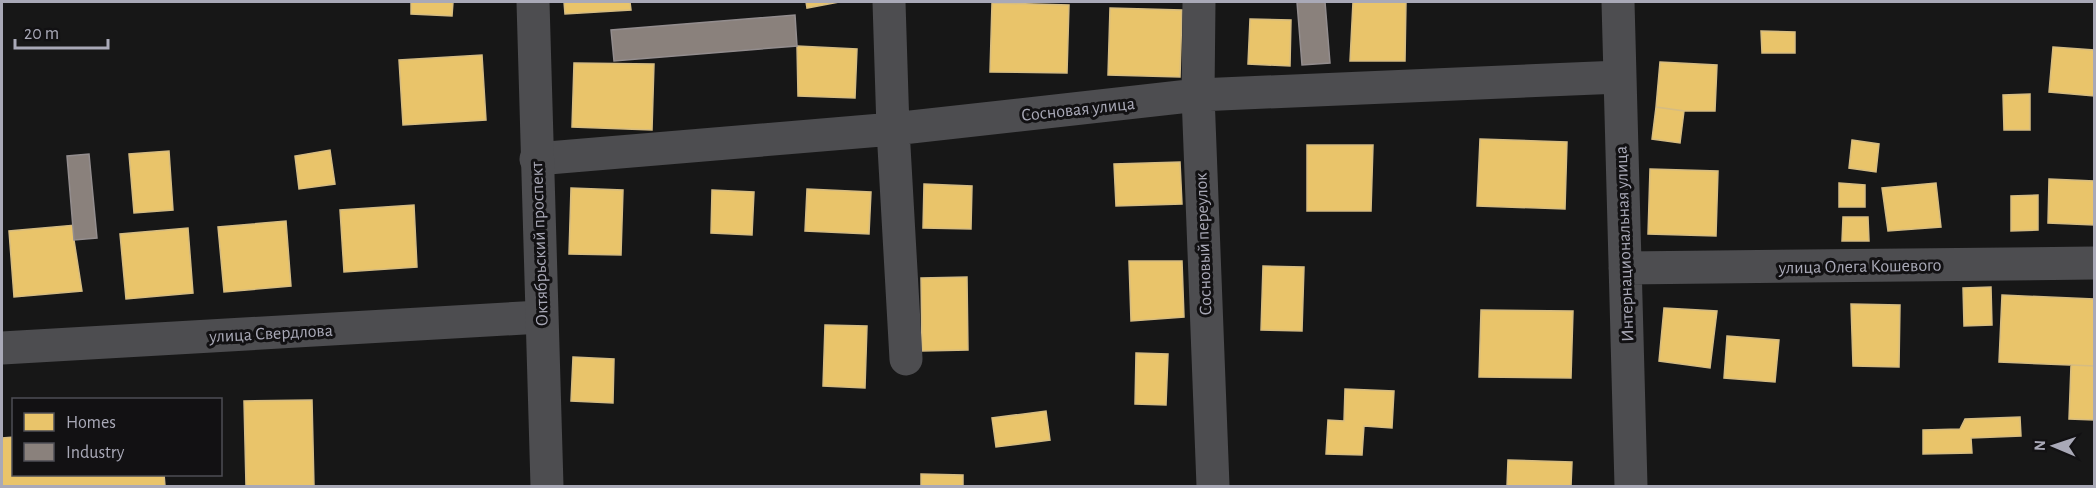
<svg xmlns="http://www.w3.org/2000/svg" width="2096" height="488" font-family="'Alegreya Sans',sans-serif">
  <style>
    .homes { fill: #e9c46a; stroke: #d6bc81; stroke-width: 1.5 }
    .industry { fill: #8a817c; stroke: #938d8e; stroke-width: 1.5 }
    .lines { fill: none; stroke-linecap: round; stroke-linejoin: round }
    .minor { stroke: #4d4d50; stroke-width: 33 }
    .tertiary { stroke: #4d4d50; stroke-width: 33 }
    .labels { text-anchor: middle; stroke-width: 6; stroke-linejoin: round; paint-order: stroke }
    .street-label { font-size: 18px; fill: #a9a9b7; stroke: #121113 }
  </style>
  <rect width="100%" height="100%" fill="#171717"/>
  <path class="homes" d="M411 2H453L452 16 411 14Z
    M564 2H630L631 10 565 14Z
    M806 2H839L807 8Z
    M1353 2H1406L1405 61H1350Z
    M992 3 1069 5 1067 73 990 72Z
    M1110 8 1182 10 1180 77 1108 75Z
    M1250 19 1291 20 1290 66 1248 64Z
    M1761 31 1795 32V53H1762Z
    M797 46 857 49 855 98 798 96Z
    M2053 47 2094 50V96L2049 92Z
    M482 55 486 120 403 125 399 60Z
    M1660 62 1717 65 1715 111H1684L1656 107Z
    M574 63 654 64 652 130 572 127Z
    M2030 94V130H2004L2003 95Z
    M1656 107 1684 111 1680 143 1652 139Z
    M1480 139 1567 142 1565 209 1477 206Z
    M1852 140 1879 144 1876 172 1849 168Z
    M1307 145H1373L1371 211H1307Z
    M330 150 335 184 299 189 295 156Z
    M169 151 173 210 134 213 129 154Z
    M1180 162 1182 204 1116 206 1114 164Z
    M1650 169 1718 171 1716 236 1648 234Z
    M2049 179 2094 181V225L2048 223Z
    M1839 183 1865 185V207H1839Z
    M1936 183 1941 227 1888 231 1882 188Z
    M924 184 972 186 971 229 923 228Z
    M571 188 623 190 621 255 569 254Z
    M807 189 871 192 869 234 805 231Z
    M712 190 754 192 752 235 711 233Z
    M2038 195V230L2011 231V196Z
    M414 205 417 267 344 272 340 210Z
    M1843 217H1868L1869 241H1842Z
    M286 221 291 286 224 292 218 227Z
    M76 225 74 240 82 291 14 297 9 231Z
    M188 228 193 293 126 299 120 234Z
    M1129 261H1182L1184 317 1131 321Z
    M1263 266 1304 267 1302 331 1261 330Z
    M967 277 968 350 922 351 921 278Z
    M1991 287 1992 325 1964 326 1963 288Z
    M2002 295 2094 299V366L1999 362Z
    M1851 304 1900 305 1899 367 1853 366Z
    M1664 308 1717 311 1710 368 1659 361Z
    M1481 310 1573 311 1571 378 1479 377Z
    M825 325 867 326 865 388 823 386Z
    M1727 336 1779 340 1775 382 1724 378Z
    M1136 353 1168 354 1166 405 1135 404Z
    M573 357 614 359 613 403 571 401Z
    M2071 365 2094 366V420L2069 419Z
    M1345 389 1394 391 1392 428 1364 426 1362 455 1326 454 1328 420 1344 421Z
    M312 400 314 486H246L244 401Z
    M1046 411 1050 440 996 447 992 418Z
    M2020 417 2021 436 1971 438 1972 453 1923 454V430L1960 429 1965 419Z
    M14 437V474H164L165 486H2V438Z
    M1508 460 1572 462 1571 486H1507Z
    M921 474 963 475V486H921Z"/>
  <path class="industry" d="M1297 2H1325L1330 63 1302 65Z
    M795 15 797 46 614 61 611 30Z
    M89 154 97 238 74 240 67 156Z"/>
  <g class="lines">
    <path class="minor" d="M889 2 893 129 906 359
      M1199 2 1198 95 1213 486
      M1618 2 1631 486
      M536 159 893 129 1198 95 1620 77
      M1625 268 2094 263
      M2 348 541 317"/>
    <path class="tertiary" d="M533 2 547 486"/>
  </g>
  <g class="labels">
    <g class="street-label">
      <text transform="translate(1078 109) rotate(-6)" y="6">Сосновая улица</text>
      <text transform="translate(539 244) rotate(-92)" y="6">Октябрьский проспект</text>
      <text transform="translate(1203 244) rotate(-92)" y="6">Сосновый переулок</text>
      <text transform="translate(1624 244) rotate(-92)" y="6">Интернациональная улица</text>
      <text transform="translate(1860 266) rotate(-1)" y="6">улица Олега Кошевого</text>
      <text transform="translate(271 333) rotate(-3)" y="6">улица Свердлова</text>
    </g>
  </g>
  <rect width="2096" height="488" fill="none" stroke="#a9a9b7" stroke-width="6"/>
  <rect x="12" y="398" width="210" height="78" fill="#121113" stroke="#4e4e55" stroke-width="1.5"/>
  <rect x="24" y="413" width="30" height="18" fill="#e9c46a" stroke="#4e4e55" stroke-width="1.5"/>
  <text x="66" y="428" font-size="18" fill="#a9a9b7">Homes</text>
  <rect x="24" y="443" width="30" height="18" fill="#8a817c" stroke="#4e4e55" stroke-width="1.5"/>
  <text x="66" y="458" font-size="18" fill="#a9a9b7">Industry</text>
  <g transform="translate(2054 446) rotate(272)" stroke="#121113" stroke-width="4.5" paint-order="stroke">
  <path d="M0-4.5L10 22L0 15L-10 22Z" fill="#a9a9b7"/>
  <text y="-9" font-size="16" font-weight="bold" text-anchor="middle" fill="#a9a9b7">N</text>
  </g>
  <path d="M15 39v9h93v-9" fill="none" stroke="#a9a9b7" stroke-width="3"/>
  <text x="24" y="39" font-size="18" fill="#a9a9b7" stroke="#121113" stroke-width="4.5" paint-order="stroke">20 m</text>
</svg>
